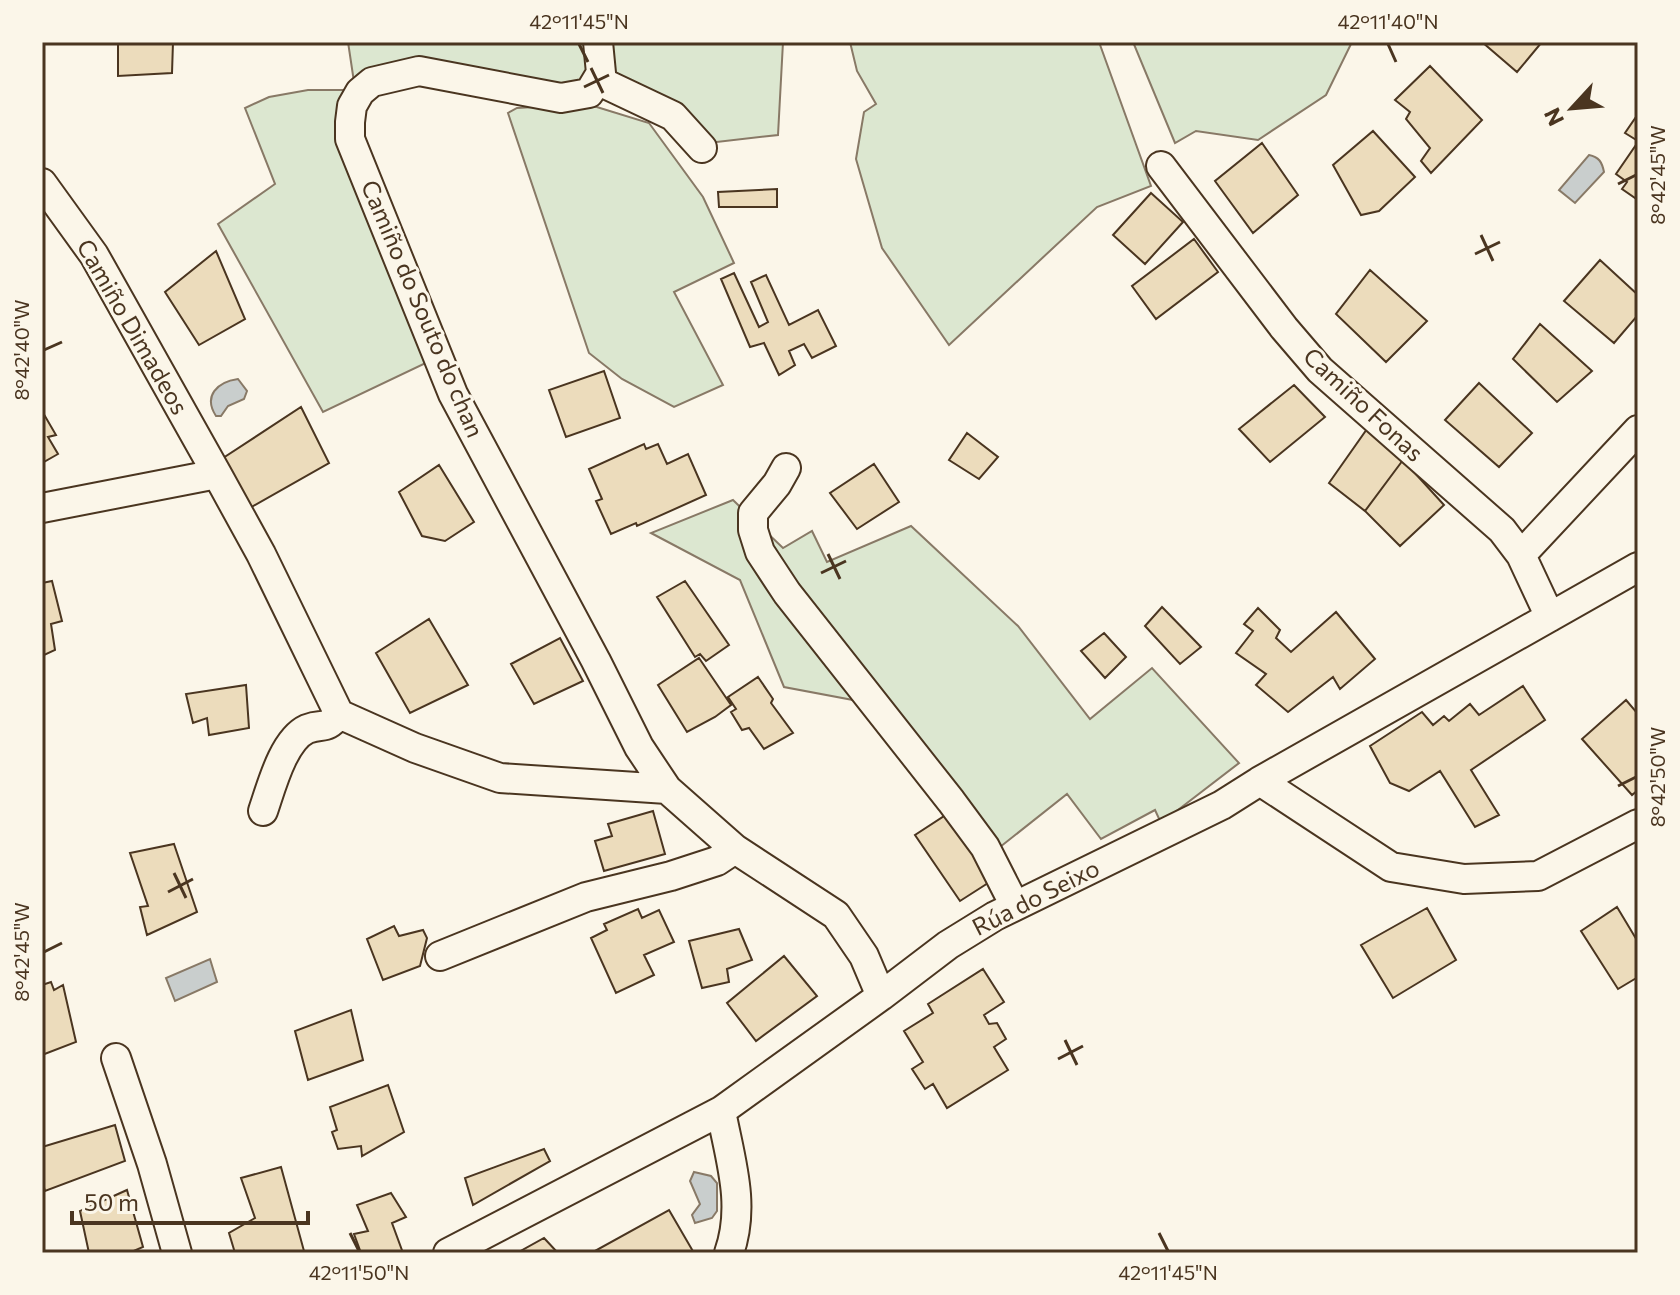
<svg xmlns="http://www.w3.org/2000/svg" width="1680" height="1295" font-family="Commissioner,sans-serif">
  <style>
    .green { fill: #dce7d0; stroke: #887966; stroke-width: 2 }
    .water { fill: #c9cecd; stroke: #887966; stroke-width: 2 }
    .building { fill: #ecdcbc; stroke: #4a3520; stroke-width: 2 }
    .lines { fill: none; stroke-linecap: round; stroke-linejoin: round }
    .minor-casing { stroke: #4a3520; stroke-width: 32 }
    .minor { stroke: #fbf6e9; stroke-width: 28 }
    .ticks { fill: none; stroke: #4a3520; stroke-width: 3 }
    .labels { text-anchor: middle; stroke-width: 6; stroke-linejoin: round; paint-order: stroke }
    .street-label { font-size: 24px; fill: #4a3520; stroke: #fbf6e9 }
    .neatline { fill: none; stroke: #4a3520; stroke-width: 3 }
    .ticks-label { font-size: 20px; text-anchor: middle; fill: #4a3520 }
  </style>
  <rect width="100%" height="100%" fill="#fbf6e9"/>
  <path class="green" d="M348 42H588L592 76 567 89 354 82Z
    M603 42H783L778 135 708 143 607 76Z
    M850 42H1099L1151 186 1097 207 949 345 882 248 856 159 864 112 876 104 857 71Z
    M1133 42H1352L1326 95 1258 140 1196 131 1175 143Z
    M308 90H345L340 116 430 361 323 412 218 224 275 184 245 108 269 97Z
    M587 104 649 123 703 197 734 263 674 292 723 385 674 407 622 379 589 353 508 113 517 108Z
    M733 500 783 548 812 531 827 562 911 526 1018 626 1090 719 1152 668 1239 763 1161 823 1155 810 1101 839 1067 794 995 851 858 701 784 687 740 580 651 533Z"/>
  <path class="water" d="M1589 155C1599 157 1602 162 1604 172L1575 203 1559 190Z
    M238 379 247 391 244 399 228 406 221 416H216C203 396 217 382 238 379Z
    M210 959 217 982 175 1001 166 978Z
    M694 1172 711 1176 717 1183V1211L712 1218 695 1223 692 1215 700 1204 690 1181Z"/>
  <path class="building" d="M118 42H173L172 73 118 76Z
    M1482 42H1542L1517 72Z
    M1430 66 1482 120 1431 173 1421 161 1430 148 1406 119 1410 112 1395 100Z
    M1638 114V141L1625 133Z
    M1373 131 1415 177 1379 211 1361 215 1333 165Z
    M1638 142V200L1622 189 1627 182 1616 174Z
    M1262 143 1298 195 1253 233 1215 181Z
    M777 189V207H719L718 192Z
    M1151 193 1183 222 1145 264 1113 235Z
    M1194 239 1218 272 1156 319 1132 286Z
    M216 251 245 319 199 345 165 292Z
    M1600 260 1638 295V315L1614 343 1564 301Z
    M1370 270 1427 321 1386 362 1336 314Z
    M734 273 759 327 768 322 751 282 766 275 789 325 818 310 836 346 812 358 804 344 789 351 795 365 779 375 764 343 750 347 721 279Z
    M1540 324 1592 371 1557 402 1513 359Z
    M604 371 620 418 566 437 549 390Z
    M1479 383 1532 433 1499 467 1445 420Z
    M1294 385 1325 417 1270 462 1239 429Z
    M301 407 329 463 248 509 220 460Z
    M42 411 56 435 48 437 58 454 42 463Z
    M1367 429 1403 460 1365 511 1329 483Z
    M967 433 998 457 979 479 949 460Z
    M644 444 646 449 658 444 667 464 688 454 706 495 637 526 636 523 611 534 596 501 602 499 589 469Z
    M1403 460 1444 505 1400 546 1365 511Z
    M874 464 899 502 857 529 830 493Z
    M439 465 474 522 445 541 422 536 399 492Z
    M52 581 62 621 51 624 55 650 42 656V583Z
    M685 581 729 645 706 661 700 654 695 657 657 597Z
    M1162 607 1201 647 1180 664 1145 626Z
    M1258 608 1280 630 1276 638 1291 652 1336 612 1375 659 1340 689 1333 677 1288 712 1256 685 1266 674 1236 653 1253 631 1244 624Z
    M429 619 468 685 410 713 376 653Z
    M1104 633 1126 657 1105 678 1081 651Z
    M560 638 583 681 534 704 511 664Z
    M699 658 731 705 715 717 687 732 658 685Z
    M758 677 773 699 771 703 793 733 764 749 749 728 742 730 731 712 736 709 728 697Z
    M246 685 249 728 209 735 207 718 193 723 186 694Z
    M1523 686 1545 720 1471 770 1499 815 1475 827 1440 771 1409 791 1390 783 1370 746 1422 712 1433 725 1444 716 1449 721 1470 704 1479 715Z
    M1626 700 1638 714V790L1632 795 1582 739Z
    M955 809 999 876 960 901 915 835Z
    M653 811 665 854 604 871 595 841 612 836 608 824Z
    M174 844 197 912 147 935 140 907 148 906 130 853Z
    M1617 907 1638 942V977L1618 989 1581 931Z
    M1427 908 1456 960 1393 998 1361 945Z
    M638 909 642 918 659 910 674 942 644 955 654 975 616 993 591 938 607 930 604 924Z
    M394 926 399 936 423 930 427 938 420 966 383 980 367 939Z
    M739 929 752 960 727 969 729 982 702 988 689 941Z
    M784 956 817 996 756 1041 727 1003Z
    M983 969 1004 1002 984 1015 989 1024 997 1023 1006 1039 994 1047 1008 1070 947 1108 933 1084 925 1089 912 1069 923 1062 904 1031 933 1013 928 1004Z
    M51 982 54 990 63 985 76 1042 42 1055V985Z
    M351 1010 363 1060 308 1080 295 1031Z
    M388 1085 404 1132 362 1156 361 1146 338 1149 332 1132 337 1130 330 1107Z
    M115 1125 125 1161 45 1191 42 1181V1147Z
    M544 1149 550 1161 473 1205 465 1178Z
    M281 1167 304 1251 297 1253H235L229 1233 255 1218 241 1178Z
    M127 1190 143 1247 129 1253H89L80 1211Z
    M391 1193 406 1217 392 1223 403 1253H361L354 1234 368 1231 357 1205Z
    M669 1210 694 1253H594L593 1252Z
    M544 1238 558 1253H517Z"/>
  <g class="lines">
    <defs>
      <path id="minor" d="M598 42 601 73 589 93 561 98 419 71 372 82 360 92 352 106 350 122V139L453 394 596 661 639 747 667 789 735 849 836 915 864 956 881 996
        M597 80 673 116 702 148
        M1161 166 1284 328 1320 370 1502 530 1521 555 1550 617
        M42 183 94 255 217 474 261 554 339 714 415 748 500 778 667 789
        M786 468 777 484 753 513V530L760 552 787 593 951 801 985 847 1015 906
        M42 508 217 474
        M1521 555 1638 430
        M1260 781 1391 867 1464 879 1538 876 1638 824
        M263 811C271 788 283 740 307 729 324 722 324 732 339 714
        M440 956 586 897 671 876 717 861 735 849
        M116 1058 152 1164 177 1253
        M721 1111C730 1159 746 1205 729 1253
        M448 1253 721 1111 881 996 948 945 995 916 1222 805 1260 781 1638 567"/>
    </defs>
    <use href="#minor" class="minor-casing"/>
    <use href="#minor" class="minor"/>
  </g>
  <path class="ticks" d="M579 44 588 62M1388 44 1396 62M591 68 603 93M584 87 609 75M1618 184 1636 175M1481 235 1493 261M1475 254 1500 242M44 350 62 342M828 554 840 579M821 573 846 561M1618 786 1636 777M174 873 186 898M168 892 193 879M44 952 62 943M1065 1040 1077 1065M1058 1059 1083 1046M350 1233 359 1251M1159 1233 1168 1251"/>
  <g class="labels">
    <g class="street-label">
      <text transform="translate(422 309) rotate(67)" y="8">Camiño do Souto do chan</text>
      <text transform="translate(132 327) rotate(60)" y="8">Camiño Dimadeos</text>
      <text transform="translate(1363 405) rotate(43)" y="8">Camiño Fonas</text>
      <text transform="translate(1036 898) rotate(-27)" y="8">Rúa do Seixo</text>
    </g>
  </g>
  <rect width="1680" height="1295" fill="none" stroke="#fbf6e9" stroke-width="88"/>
  <g transform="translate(1572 108) rotate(244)" stroke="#fbf6e9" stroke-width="6" paint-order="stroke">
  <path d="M0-6L14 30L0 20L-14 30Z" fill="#4a3520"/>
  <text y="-12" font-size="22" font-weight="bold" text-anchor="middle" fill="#4a3520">N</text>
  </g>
  <path d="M72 1211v12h236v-12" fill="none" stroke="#4a3520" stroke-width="4"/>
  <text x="84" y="1211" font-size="24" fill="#4a3520" stroke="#fbf6e9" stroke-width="6" paint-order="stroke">50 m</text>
  <rect x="44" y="44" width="1592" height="1207" class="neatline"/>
  <g class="ticks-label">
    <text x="579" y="29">42°11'45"N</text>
    <text x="1388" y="29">42°11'40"N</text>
    <text transform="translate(1658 175) rotate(-90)" y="7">8°42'45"W</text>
    <text transform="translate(22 350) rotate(-90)" y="7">8°42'40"W</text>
    <text transform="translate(1658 777) rotate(-90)" y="7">8°42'50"W</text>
    <text transform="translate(22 952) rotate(-90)" y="7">8°42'45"W</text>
    <text x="359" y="1280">42°11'50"N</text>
    <text x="1168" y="1280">42°11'45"N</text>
  </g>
</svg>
